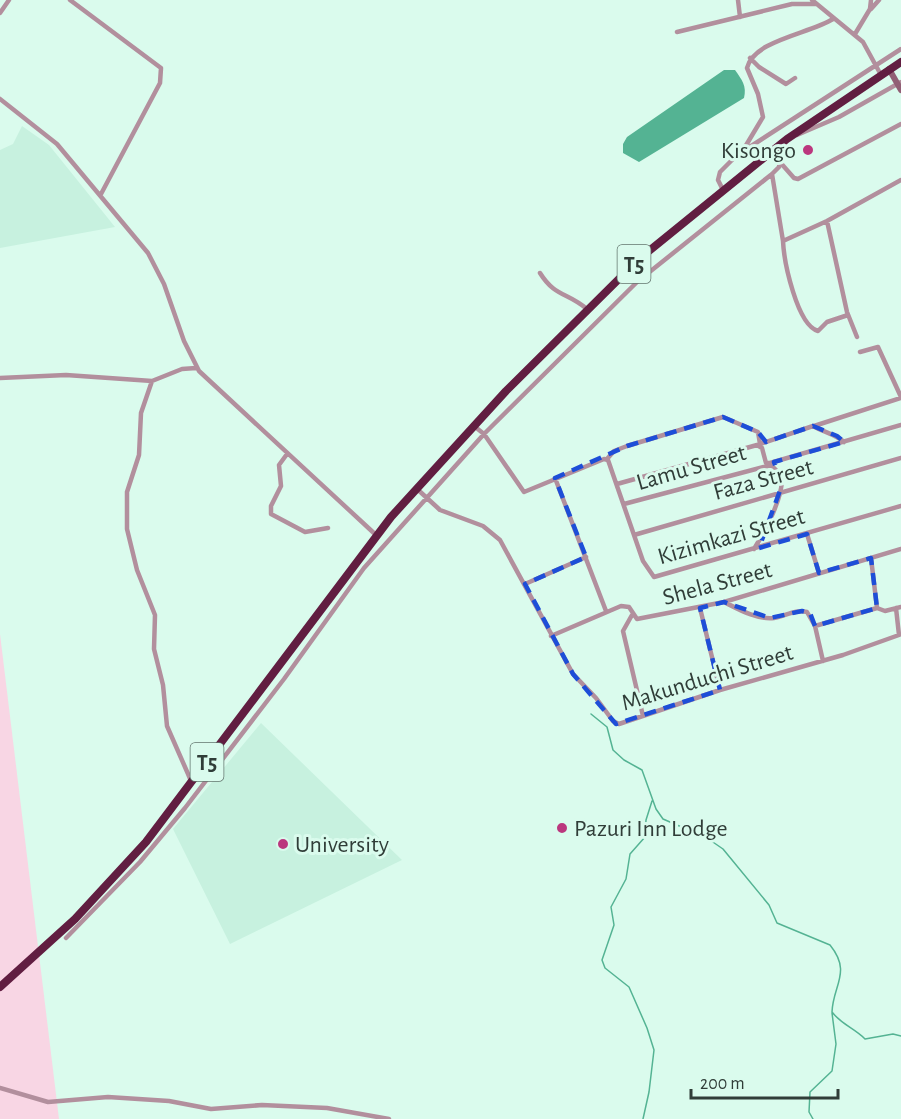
<svg xmlns="http://www.w3.org/2000/svg" width="901" height="1119" font-family="'Alegreya Sans',sans-serif">
  <style>
    .built { fill: #c7f1df }
    .green { fill: #f8d6e4 }
    .water { fill: #54b393 }
    .lines { fill: none; stroke-linecap: round; stroke-linejoin: round }
    .stream { stroke: #54b393; stroke-width: 1.5 }
    .street { stroke: #b28f9d; stroke-width: 4.5 }
    .secondary { stroke: #915f75; stroke-width: 6 }
    .highway { stroke: #611e41; stroke-width: 8 }
    .marked { fill: none; stroke: #1d4ed8; stroke-width: 4.5; stroke-dasharray: 12 8; stroke-linejoin: round }
    .poi-dot { fill: #bb377e; stroke: #dafbed; stroke-width: 2 }
    .labels { text-anchor: middle; stroke-width: 6; stroke-linejoin: round; paint-order: stroke }
    .shield { fill: #dafbed; stroke: #63766e; stroke-width: 1.5 }
    .shield-label { font-size: 22px; font-weight: bold; fill: #303d38 }
    .poi-label { font-size: 24px; fill: #303d38; stroke: #dafbed; text-anchor: start }
    .street-label { font-size: 24px; fill: #303d38; stroke: #dafbed }
  </style>
  <rect width="100%" height="100%" fill="#dafbed"/>
  <path class="built" d="M22 126 49 145 115 227 0 248V150L13 144Z
    M261 723 402 860 230 944 173 829Z"/>
  <path class="green" d="M0 634 59 1119H0Z"/>
  <path class="water" d="M724 70H735C742 80 747 86 744 98L639 162 623 153V144L627 137Z"/>
  <g class="lines">
    <path class="stream" d="M591 714 607 727 613 750 624 760 642 770 656 809 663 819 707 838 723 849 769 905 777 923 830 945C852 972 833 985 832 1012 842 1025 854 1028 865 1039L893 1034 901 1036
      M643 1119 649 1092 654 1050 647 1028 629 987 605 968 602 960 614 925 611 907 626 879 630 854 645 837 646 820 652 801
      M813 1119 809 1112 810 1092 832 1071 836 1044 832 1013"/>
    <path class="street" d="M70 0 161 68 160 83 101 194
      M738 0 740 17
      M812 0 863 42 881 75
      M871 9 879 0
      M0 13 9 0
      M677 32 792 4H816
      M855 34 870 9 871 0
      M750 58 759 67 786 84 795 78
      M0 99 57 144 148 253 164 284 184 341 199 371 376 535
      M797 135 839 117 901 82
      M745 150 901 49
      M771 152 794 178 798 179 901 124
      M772 174 783 241
      M723 190 718 180 720 172 745 147 763 117 758 94 747 68C754 40 809 34 833 19
      M827 221 847 312 857 337
      M540 273C555 297 567 292 587 309
      M848 315 827 322 818 331C797 325 784 262 783 241L827 221 901 180
      M860 352 878 347 901 397
      M0 378 66 375 152 381 182 369 196 368
      M152 381 141 413 139 455 127 492V529L137 570 155 615 154 649 163 685 167 726 192 783
      M474 426 484 434 524 492 604 459 608 460 643 561 654 577 901 506
      M814 426 901 398
      M760 444 813 426C823 432 835 434 844 442
      M287 454 279 465 281 486 271 506V514L305 532 328 528
      M607 459 614 451 627 446 723 417 758 432 760 444
      M555 478 606 611
      M617 484 757 445 762 448 766 463H770L901 425
      M416 488 440 510 483 526 500 540 573 674 596 698 613 721 619 724 720 690 843 655 899 635 896 608
      M624 504 771 465 781 475C786 493 764 533 754 549
      M807 534 819 573
      M634 535 901 458
      M871 558 877 608 885 611 901 607
      M525 584 586 557
      M724 602C738 609 757 620 774 618 786 616 795 609 807 612L815 626 823 661
      M700 608 720 690
      M632 615 623 631 643 716
      M815 626 877 608
      M551 636 621 606 629 607 637 619 724 602 901 549
      M66 938 140 862 185 808 284 679 364 568 484 434 637 282 772 174 779 167 780 160
      M0 1088 48 1102 108 1097 169 1101 211 1109 262 1105 327 1108 389 1119"/>
    <path class="secondary" d="M889 69 901 90"/>
    <path class="highway" d="M0 987 75 919 146 842 391 517 506 391 639 259 787 139 901 62"/>
  </g>
  <path class="marked" d="M723 417 758 432 766 442 813 426 837 436 844 442 774 462 782 485 759 548 807 534 819 573 871 558 877 608 815 626 810 613 802 611 770 618 724 602 700 608 720 690 616 724 573 674 525 584 586 557 555 478 627 446Z"/>
  <g class="poi-dot">
    <circle cx="808" cy="150" r="6"/>
    <circle cx="562" cy="828" r="6"/>
    <circle cx="283" cy="844" r="6"/>
  </g>
  <g class="labels">
    <g class="shield">
      <rect x="617.5" y="245" width="33" height="38" rx="4.5"/>
      <rect x="190.5" y="743" width="33" height="38" rx="4.5"/>
    </g>
    <g class="shield-label">
      <text x="634" y="272">T5</text>
      <text x="207" y="770">T5</text>
    </g>
    <g class="poi-label">
      <text x="796" y="158" text-anchor="end">Kisongo</text>
      <text x="574" y="836">Pazuri Inn Lodge</text>
      <text x="295" y="852">University</text>
    </g>
    <g class="street-label">
      <text transform="translate(691 467) rotate(-16)" y="8">Lamu Street</text>
      <text transform="translate(763 479) rotate(-15)" y="8">Faza Street</text>
      <text transform="translate(731 536) rotate(-16)" y="8">Kizimkazi Street</text>
      <text transform="translate(717 583) rotate(-15)" y="8">Shela Street</text>
      <text transform="translate(707 677) rotate(-17)" y="8">Makunduchi Street</text>
    </g>
  </g>
  <path d="M691 1089v9h147v-9" fill="none" stroke="#303d38" stroke-width="3"/>
  <text x="700" y="1089" font-size="18" fill="#303d38" stroke="#dafbed" stroke-width="4.5" paint-order="stroke">200 m</text>
</svg>
